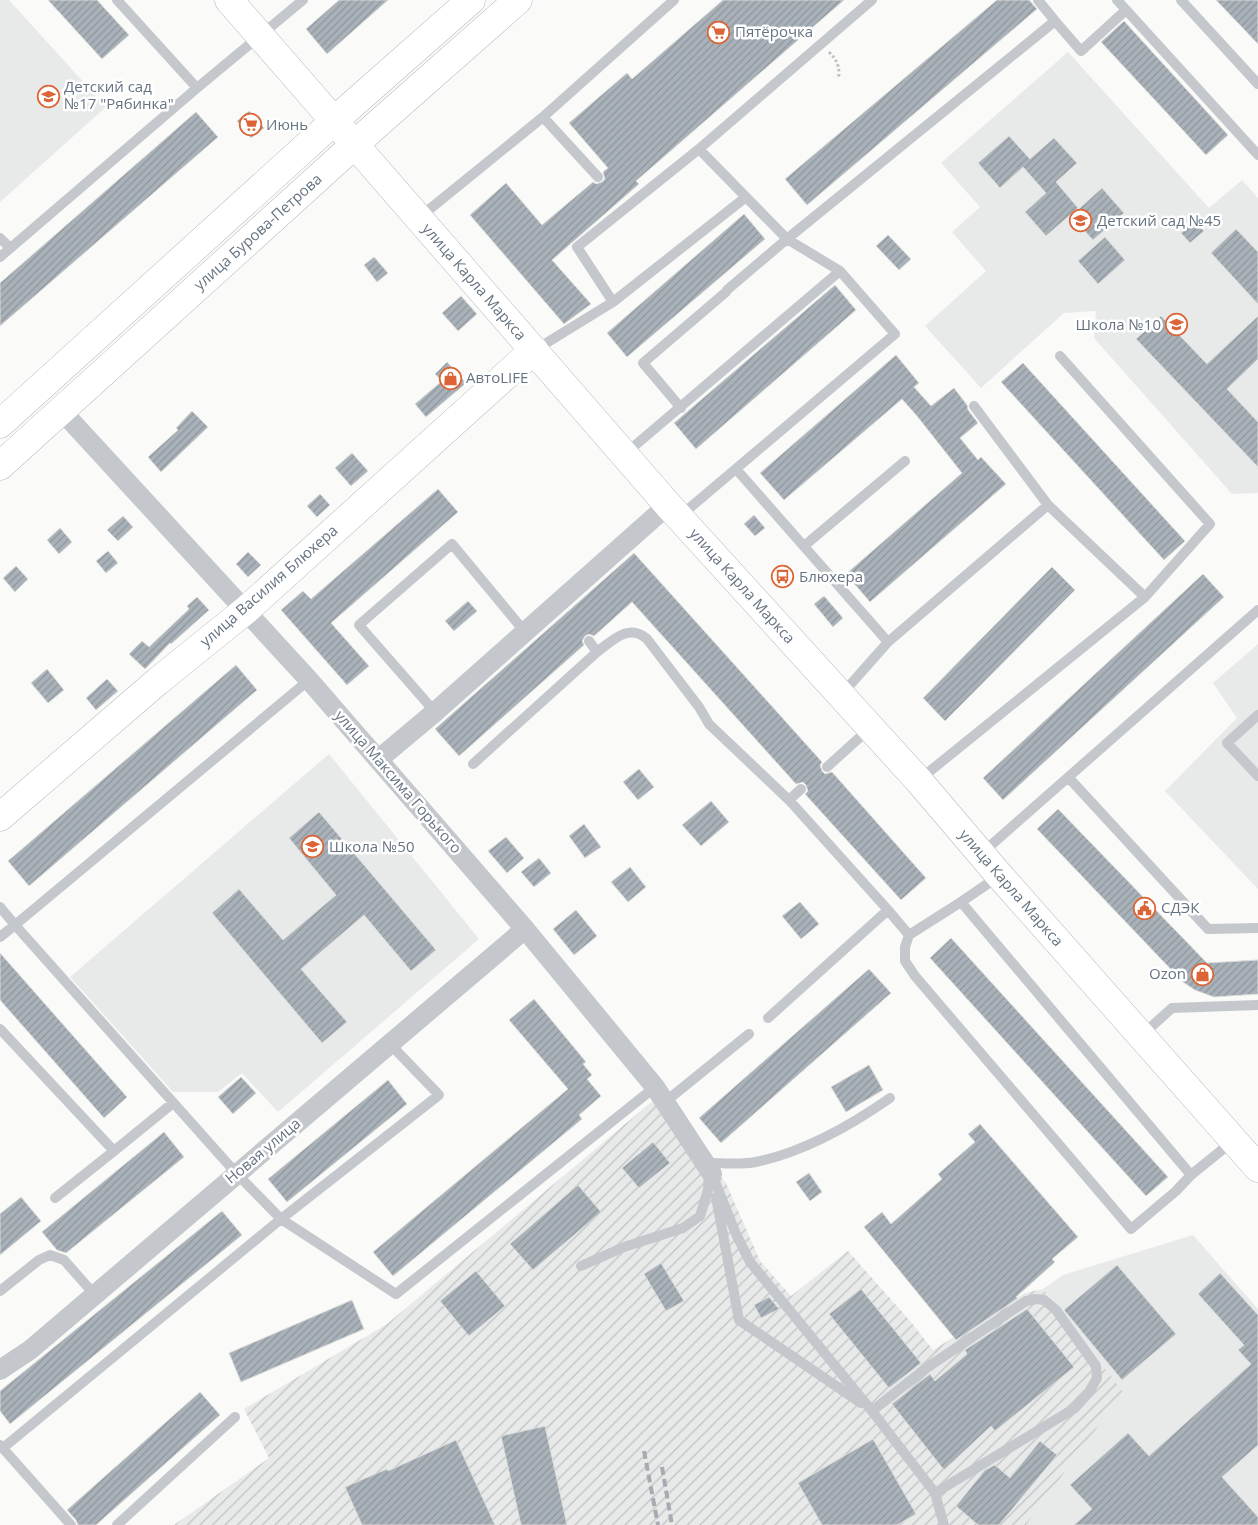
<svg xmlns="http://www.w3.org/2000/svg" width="1258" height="1525" font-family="'Open Sans',sans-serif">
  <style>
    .built { fill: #e8e9e9 }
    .industrial { fill: url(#industrial-furrows) }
    .building { fill: url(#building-hatch); stroke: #dcdcda }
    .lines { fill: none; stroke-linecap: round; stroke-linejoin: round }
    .secondary-casing { stroke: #b6bbc0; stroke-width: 29 }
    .path { stroke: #bec0c3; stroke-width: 3; stroke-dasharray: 2.5 2.5; stroke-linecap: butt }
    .lane { stroke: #c4c7cb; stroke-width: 10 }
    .street { stroke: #c4c7cb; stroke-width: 20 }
    .secondary { stroke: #fff; stroke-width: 28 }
    .rail { stroke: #a5abb1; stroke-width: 4; stroke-dasharray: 8 4; stroke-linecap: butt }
    .labels { text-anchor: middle; stroke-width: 5; stroke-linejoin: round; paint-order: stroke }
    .poi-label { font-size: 15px; fill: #667482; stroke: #fff; text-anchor: start }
    .street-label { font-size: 15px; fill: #667482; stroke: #fff }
  </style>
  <defs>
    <pattern id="industrial-furrows" width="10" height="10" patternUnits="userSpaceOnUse" patternTransform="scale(1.25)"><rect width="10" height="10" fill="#e8e9e9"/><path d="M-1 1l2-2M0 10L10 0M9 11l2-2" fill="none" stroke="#c0c1c2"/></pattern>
    <pattern id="building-hatch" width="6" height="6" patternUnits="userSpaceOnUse" patternTransform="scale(1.25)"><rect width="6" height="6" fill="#aab2b9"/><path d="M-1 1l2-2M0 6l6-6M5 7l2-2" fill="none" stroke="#8e959c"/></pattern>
  </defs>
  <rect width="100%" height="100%" fill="#fafaf8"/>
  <path class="built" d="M0 0H9L106 107 0 202Z
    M1068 52 1209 208 1242 180 1258 198V493L1232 494 1094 338 1096 311 1064 313 981 388 925 326 986 271 952 232 980 207 941 163Z
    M1258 644V889L1165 791 1237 718 1213 683Z
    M329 754 479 939 278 1112 242 1073 218 1092H173L70 977Z
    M1193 1235 1258 1309V1525H1026L1122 1392 1043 1289 1063 1275Z"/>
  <path class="industrial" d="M655 1099 726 1183 760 1261 791 1296 848 1251 911 1322 933 1350 1025 1293 1043 1289 1123 1392 1026 1525H174L269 1458 244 1409 387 1324Z"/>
  <path class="building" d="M48 0H97L129 35 102 59Z
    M339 0H388L327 54 306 29Z
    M723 0H844L636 181 639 184 552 260 591 304 564 324 470 215 506 183 542 225 593 182 596 184 602 182 605 179 603 172 608 168 569 123 627 73 632 79Z
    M997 0H1029L1037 9 807 205 785 179Z
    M1216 0H1258V44Z
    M1124 21 1228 135 1206 155 1101 42Z
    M249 111 264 128 251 138 237 121Z
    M196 112 218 137 0 326V283Z
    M1009 136 1030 159 1054 138 1077 163 1056 182 1078 208 1046 236 1025 212 1046 193 1023 167 1000 188 978 163Z
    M1102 188 1124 213 1093 240 1071 216Z
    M744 214 765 239 627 357 607 333Z
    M1194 221 1204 231 1190 243 1181 233Z
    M1236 229 1258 252V304L1211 253Z
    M888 235 911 259 899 270 876 246Z
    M1105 237 1125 260 1098 284 1078 261Z
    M374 257 388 273 377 282 364 265Z
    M835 285 856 310 696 449 674 423Z
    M461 296 477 314 458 331 442 313Z
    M1161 316 1207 364 1258 316V359L1227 389 1258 422V467L1136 339Z
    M896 355 919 383 914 387 931 406 954 388 967 405 968 410 978 423 960 438 978 460 981 457 1006 484 870 602 846 574 962 473 917 416 902 399 784 500 760 473Z
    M447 362 466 383 426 417 415 404 442 381 435 374Z
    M1023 363 1185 541 1164 560 1001 382Z
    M192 411 208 427 161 472 148 457 178 430 176 428Z
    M352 453 368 471 351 486 335 468Z
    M438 489 458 512 331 623 369 666 347 685 281 610 303 591 311 599Z
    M320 494 330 505 317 517 307 506Z
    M754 515 765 528 755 536 744 524Z
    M123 516 133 527 118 541 107 530Z
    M60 528 72 542 59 554 47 540Z
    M108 551 118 563 106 573 96 561Z
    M248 552 261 565 248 577 236 564Z
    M634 553 822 762 820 765 822 771 825 774 832 772 926 878 901 900 805 794 808 791 806 785 803 782 796 784 632 602 594 636 589 634 585 636 582 641 584 645 459 756 435 729Z
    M16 566 28 579 15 592 3 578Z
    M1052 567 1075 590 945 721 923 698Z
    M1203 574 1224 597 1003 800 983 778Z
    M824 596 843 618 833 627 814 604Z
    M197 597 209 610 171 644 170 643 145 669 129 654 142 641 149 647 189 609 187 606Z
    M468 601 477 611 454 631 445 621Z
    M236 665 257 690 29 886 8 861Z
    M47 669 64 690 48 703 31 683Z
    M107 679 118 691 96 710 86 698Z
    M639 769 654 787 638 800 623 782Z
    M711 801 729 822 701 846 682 825Z
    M1058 809 1207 963 1258 960V994L1214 997 1195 990 1183 982 1037 829Z
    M319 812 436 950 411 971 364 915 301 969 347 1022 322 1043 212 913 239 889 283 940 336 895 289 838Z
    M584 824 601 847 585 858 569 836Z
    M506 837 524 858 507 873 488 851Z
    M539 858 551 873 534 887 521 872Z
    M630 867 646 887 628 902 611 882Z
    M800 902 819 924 801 939 782 916Z
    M576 910 597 936 574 955 553 929Z
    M951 938 1168 1177 1146 1196 930 958Z
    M0 953 127 1097 104 1118 0 1000Z
    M869 969 891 993 721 1143 699 1118Z
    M534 999 586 1062 583 1064 592 1075 587 1079 601 1096 579 1115 582 1119 393 1276 373 1252 568 1089 509 1020Z
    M869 1065 883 1090 846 1112 831 1087Z
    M241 1077 256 1093 233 1114 218 1097Z
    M388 1080 407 1104 287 1202 268 1179Z
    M980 1124 1078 1237 1052 1259 1055 1262 1016 1297 1018 1298 956 1340 864 1227 882 1212 891 1224 942 1179 938 1174 975 1142 968 1134Z
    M164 1132 184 1157 66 1253 57 1250 42 1232Z
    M653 1142 670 1163 639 1188 622 1168Z
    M809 1173 822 1192 810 1201 796 1182Z
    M578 1185 601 1212 533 1270 510 1244Z
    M21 1197 41 1221 0 1255V1214Z
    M222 1211 242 1235 10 1424 0 1411V1391Z
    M661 1263 684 1301 666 1311 644 1274Z
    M1117 1265 1176 1334 1122 1380 1064 1310Z
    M476 1271 505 1306 469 1336 440 1301Z
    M1220 1273 1258 1315V1445L1222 1477 1258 1517V1525H1074L1092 1509 1070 1485 1128 1433 1149 1456 1251 1364 1238 1350 1244 1345 1198 1294Z
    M861 1289 921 1363 889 1388 829 1314Z
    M769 1297 779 1309 761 1318 754 1305Z
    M352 1300 364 1329 241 1382 229 1353Z
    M1027 1309 1074 1367 995 1431 991 1426 944 1470 892 1404 930 1374 935 1381 967 1354 965 1350Z
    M200 1392 220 1415 96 1525H78L76 1520 67 1510Z
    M545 1426 567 1525H521L501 1436Z
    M873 1439 916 1514 897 1525H822L798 1483Z
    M456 1440 495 1525H362L345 1487 387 1469 388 1471Z
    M1040 1441 1057 1455 999 1525H978L956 1506 985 1470 995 1465 1010 1478Z"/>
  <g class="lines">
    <defs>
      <path id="secondary" d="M229 0 668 505 919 781 999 875 1258 1168
        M0 424 353 104 471 0
        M0 466 373 128 518 0
        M0 817 158 681 246 610 534 350"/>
    </defs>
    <use href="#secondary" class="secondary-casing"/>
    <path class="path" d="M829 52C836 59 839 64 839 75L836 78"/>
    <path class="lane" d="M117 0 197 88
      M1117 0 1258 155
      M1181 0 1258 84
      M1055 21 1081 51 1126 10
      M543 117 598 177
      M699 149 872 0
      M420 217 543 117 674 0
      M0 238 10 248
      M0 257 197 88 303 0
      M613 302 746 197
      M535 350 613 302 577 247 699 149 787 239 1055 21 1038 0
      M974 406 1048 505
      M681 408 643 363 726 292
      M625 454 840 271 787 239 727 290
      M736 469 888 642
      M679 517 895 334 840 271
      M804 546 905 461
      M589 641 597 652
      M842 694 888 642 1048 505 1145 597
      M435 712 359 625 452 544 525 632
      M1258 715 1227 743 1258 776
      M473 764 597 652C613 640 629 623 647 639L699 707 709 724 789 800 888 910
      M827 767 869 729
      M1069 778 1208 929 1258 928
      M919 780 1145 597 1210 524 1060 356
      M789 800 801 789
      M981 854 1258 610
      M999 876 961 902 1191 1175 1233 1141
      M961 902 909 935 905 947V961L915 976 1131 1229 1176 1191 1191 1175
      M0 907 15 925 309 680
      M0 937 15 925 236 1173 281 1219 439 1095 390 1044
      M768 1018 888 910 909 935
      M0 1029 114 1151
      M1142 1035 1172 1008 1258 1005
      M665 1102 749 1034
      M706 1163C722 1163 740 1165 756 1162 804 1152 850 1126 890 1098
      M712 1174 736 1234 750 1262 872 1411 935 1493 944 1525
      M716 1197 739 1320 861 1403
      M55 1198 114 1151 173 1103
      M581 1266 624 1247 683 1228 700 1216 708 1190 709 1172
      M0 1291 39 1260 50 1255 64 1260 94 1294
      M872 1411 925 1369 1026 1301 1036 1299 1044 1300 1056 1310 1096 1366 1097 1378 1089 1392 1075 1408 935 1493
      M0 1445 71 1525
      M3 1448 281 1219 396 1294 655 1087
      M117 1525 235 1417"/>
    <path class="street" d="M61 410 309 680 525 929 655 1087 712 1174
      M379 759 435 712 668 505
      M0 1370 30 1350 525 929"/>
    <use href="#secondary" class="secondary"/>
    <path class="rail" d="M644 1451 658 1525
      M662 1467 672 1525"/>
  </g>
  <defs>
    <symbol id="supermarket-ring" viewBox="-11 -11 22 22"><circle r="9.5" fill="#fff" stroke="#dc6436" stroke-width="1.5"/><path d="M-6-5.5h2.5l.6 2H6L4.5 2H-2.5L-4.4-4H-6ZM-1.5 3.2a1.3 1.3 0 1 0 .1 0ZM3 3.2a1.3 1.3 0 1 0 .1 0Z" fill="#dc6436"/></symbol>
    <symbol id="school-ring" viewBox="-11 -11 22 22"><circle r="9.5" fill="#fff" stroke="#dc6436" stroke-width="1.5"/><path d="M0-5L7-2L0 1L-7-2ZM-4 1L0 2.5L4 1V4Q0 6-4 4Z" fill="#dc6436"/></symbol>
    <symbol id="shop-ring" viewBox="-11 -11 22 22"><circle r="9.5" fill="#fff" stroke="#dc6436" stroke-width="1.5"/><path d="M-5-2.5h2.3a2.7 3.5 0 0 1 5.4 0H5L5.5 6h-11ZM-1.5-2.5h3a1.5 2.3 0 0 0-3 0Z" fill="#dc6436"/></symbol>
    <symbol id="bus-ring" viewBox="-11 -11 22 22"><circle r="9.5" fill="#fff" stroke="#dc6436" stroke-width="1.5"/><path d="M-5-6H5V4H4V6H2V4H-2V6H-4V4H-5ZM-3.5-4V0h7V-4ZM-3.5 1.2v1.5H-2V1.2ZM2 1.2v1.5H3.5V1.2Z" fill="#dc6436"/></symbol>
    <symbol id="civic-ring" viewBox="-11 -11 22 22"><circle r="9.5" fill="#fff" stroke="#dc6436" stroke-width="1.5"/><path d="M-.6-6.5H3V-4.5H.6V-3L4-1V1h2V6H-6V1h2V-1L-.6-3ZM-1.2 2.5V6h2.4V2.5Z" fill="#dc6436"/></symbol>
  </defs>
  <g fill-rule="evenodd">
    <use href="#supermarket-ring" x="706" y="20" width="25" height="25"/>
    <use href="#school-ring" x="36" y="84" width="25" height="25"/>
    <use href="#supermarket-ring" x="238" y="112" width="25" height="25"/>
    <use href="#school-ring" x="1068" y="208" width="25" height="25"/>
    <use href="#school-ring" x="1164" y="312" width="25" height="25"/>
    <use href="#shop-ring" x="438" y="366" width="25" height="25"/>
    <use href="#bus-ring" x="770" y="564" width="25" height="25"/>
    <use href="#school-ring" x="300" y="834" width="25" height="25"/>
    <use href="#civic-ring" x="1132" y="896" width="25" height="25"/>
    <use href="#shop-ring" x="1190" y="962" width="25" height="25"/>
  </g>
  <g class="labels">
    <g class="poi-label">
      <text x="735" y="37">Пятёрочка</text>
      <text x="64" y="92">Детский сад<tspan x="64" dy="17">№17 "Рябинка"</tspan></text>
      <text x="266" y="130">Июнь</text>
      <text x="1097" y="226">Детский сад №45</text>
      <text x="1161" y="330" text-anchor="end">Школа №10</text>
      <text x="466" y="383">АвтоLIFE</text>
      <text x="799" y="582">Блюхера</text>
      <text x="329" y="852">Школа №50</text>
      <text x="1161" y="913">СДЭК</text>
      <text x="1186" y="979" text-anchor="end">Ozon</text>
    </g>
    <g class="street-label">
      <text transform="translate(258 232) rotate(-42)" y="5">улица Бурова-Петрова</text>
      <text transform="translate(474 282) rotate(49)" y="5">улица Карла Маркса</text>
      <text transform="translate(269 586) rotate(-41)" y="5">улица Василия Блюхера</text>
      <text transform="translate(742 586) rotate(48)" y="5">улица Карла Маркса</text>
      <text transform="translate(398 782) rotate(49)" y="5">улица Максима Горького</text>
      <text transform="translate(1011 888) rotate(49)" y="5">улица Карла Маркса</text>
      <text transform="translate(263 1151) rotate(-40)" y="5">Новая улица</text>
    </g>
  </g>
</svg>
